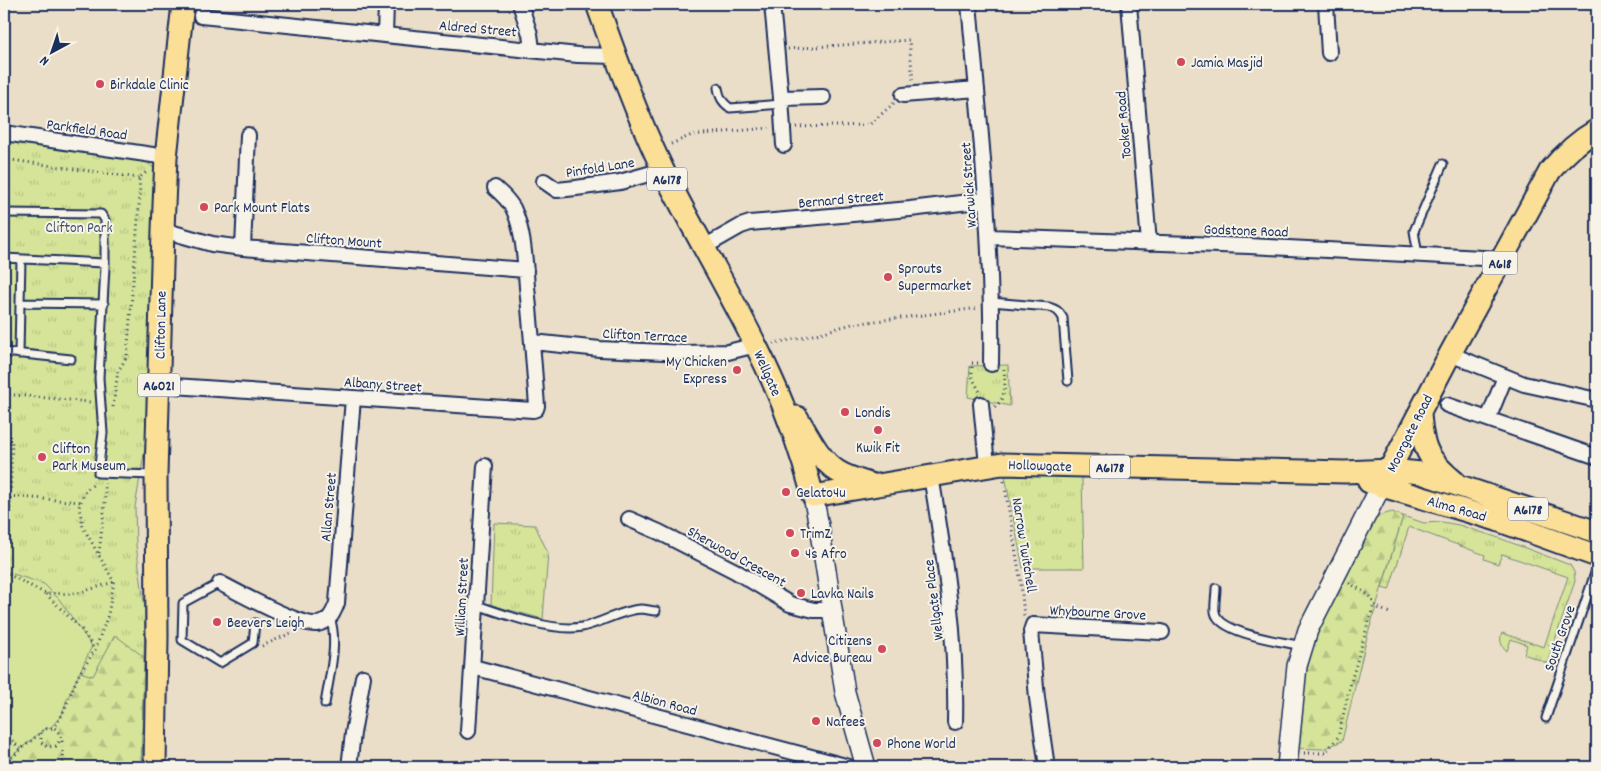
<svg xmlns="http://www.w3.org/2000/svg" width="1601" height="771" font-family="Dekko,sans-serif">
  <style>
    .grass { fill: url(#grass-tufts); stroke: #788a7b }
    .forest { fill: url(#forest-firs); stroke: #788a7b }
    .garden { fill: #d5e498; stroke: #788a7b }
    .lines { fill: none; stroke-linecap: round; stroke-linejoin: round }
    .lane-casing { stroke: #1b2f5e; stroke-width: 11 }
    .street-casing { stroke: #1b2f5e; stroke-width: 18 }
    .secondary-casing { stroke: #1b2f5e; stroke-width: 22 }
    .primary-casing { stroke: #1b2f5e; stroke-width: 25 }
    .path { stroke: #1b2f5e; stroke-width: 3; stroke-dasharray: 1 4; stroke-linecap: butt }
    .lane { stroke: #f7f3e8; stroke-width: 7 }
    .street { stroke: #f7f3e8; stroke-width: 14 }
    .secondary { stroke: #f7f3e8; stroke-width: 19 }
    .primary { stroke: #fbdf96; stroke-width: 21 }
    .poi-dot { fill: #d1495b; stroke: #f7f3e8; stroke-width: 2 }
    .labels { text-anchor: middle; stroke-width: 4; stroke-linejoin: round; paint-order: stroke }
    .shield { fill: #f7f3e8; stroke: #5d6a87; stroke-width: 1 }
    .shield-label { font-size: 14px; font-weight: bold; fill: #1b2f5e }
    .street-label { font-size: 15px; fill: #1b2f5e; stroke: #f7f3e8 }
    .poi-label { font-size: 15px; fill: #1b2f5e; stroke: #f7f3e8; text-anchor: start }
    .park-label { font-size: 15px; fill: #40536a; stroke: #f7f3e8 }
  </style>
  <defs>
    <pattern id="grass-tufts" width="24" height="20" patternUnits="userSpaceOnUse" patternTransform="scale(1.25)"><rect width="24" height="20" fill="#d5e498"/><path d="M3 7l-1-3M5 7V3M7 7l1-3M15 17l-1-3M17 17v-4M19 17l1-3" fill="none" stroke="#b6c485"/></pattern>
    <pattern id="forest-firs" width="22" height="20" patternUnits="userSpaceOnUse" patternTransform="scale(1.25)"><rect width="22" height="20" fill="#d5e498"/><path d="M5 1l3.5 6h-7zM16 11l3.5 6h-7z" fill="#b6c485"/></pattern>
  </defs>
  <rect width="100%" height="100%" fill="#eadec8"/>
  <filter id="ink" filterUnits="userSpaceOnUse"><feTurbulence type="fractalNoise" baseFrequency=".02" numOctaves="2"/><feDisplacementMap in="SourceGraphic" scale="10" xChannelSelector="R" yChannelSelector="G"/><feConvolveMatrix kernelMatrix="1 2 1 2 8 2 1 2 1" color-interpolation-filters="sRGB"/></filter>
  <g filter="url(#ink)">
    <path class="grass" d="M4 140 144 160 155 169 150 380 146 442 135 507 136 545 145 609 142 767H4Z
      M1008 365 1010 406 968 397 970 366Z
      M1005 476 1082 477 1084 568H1023Z
      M1403 516 1424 523 1442 522 1459 525 1499 538 1570 565 1574 572 1575 581 1547 663 1524 654 1527 645 1511 639 1507 651C1501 646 1499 640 1502 633L1544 647 1568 577 1502 554 1498 564 1484 559 1485 555 1409 527 1389 590 1382 588Z
      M494 523 535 525 548 553 543 619 491 605Z"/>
    <path class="forest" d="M1392 512 1403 516 1367 637 1342 741 1323 749 1294 748 1307 669 1316 635 1369 528 1378 516Z
      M115 635 144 657 141 767H4V733L70 669 93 676Z"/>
    <path class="garden" d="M4 571 44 584 59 599 92 646 66 702 62 715 51 727 44 729 4 763Z"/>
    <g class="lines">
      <defs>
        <path id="lane" d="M718 88C720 98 722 102 730 108L782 104
          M4 213 101 214 105 220V267L99 378 103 433 98 473 153 475
          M1418 255 1414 231 1443 164
          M4 258 104 263
          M991 302 1049 307C1056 309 1059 311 1063 318L1068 381
          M20 303 21 259
          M4 352 71 359
          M19 354 20 303 104 304
          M220 583 183 603 182 640 220 663 253 643 255 623
          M1216 588C1216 595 1214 605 1215 612 1219 634 1284 642 1303 646
          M477 605C506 615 552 632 582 627 602 623 621 610 641 609 646 609 651 611 656 611
          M325 704C329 678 339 641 330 618
          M1546 718 1597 567"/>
        <path id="street" d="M520 4 530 34 532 49
          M772 4 781 98 784 145
          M969 4C980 124 993 243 991 364
          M1129 4 1149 243
          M1326 4 1329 53
          M201 16 578 55 616 56
          M385 35 386 4
          M903 95 977 89
          M781 98 823 97
          M4 133 166 157
          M544 181 557 190 576 188 620 182 663 170
          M163 230 212 244 243 248 526 270
          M989 237 1249 246 1502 259
          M704 247 741 226 750 223 910 209 986 200
          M243 248 248 135
          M533 342 600 349 685 353 728 352 756 345
          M1450 354 1524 384 1597 400
          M159 385 533 410 536 409 537 406C534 366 531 326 527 287 525 262 524 231 513 208 508 200 502 194 495 188
          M981 404 987 465
          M1447 405 1597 457
          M1488 419 1505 377
          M931 476C945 559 957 638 955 722
          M629 519 659 532 735 571 790 604 814 610H832
          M220 583C239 593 299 626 317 624 329 622 333 614 337 603L353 398
          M473 667 849 767
          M468 731 485 466
          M349 767 353 733 363 677
          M1047 767 1037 698 1031 631 1033 625 1162 632"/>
        <path id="secondary" d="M813 496 819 526 845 692 866 767
          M1287 767 1297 666 1308 630 1381 486"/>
        <path id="primary" d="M597 4C617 60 637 116 663 170 697 239 738 304 770 375 788 414 802 455 813 496L1002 464 1345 472 1390 470 1421 473 1597 532
          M1420 412C1422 448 1427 459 1455 482
          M797 417C808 435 819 459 837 471 848 478 861 481 873 485
          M1369 482 1497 520 1597 556
          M1381 486 1450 354 1550 171C1564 154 1578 141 1597 130
          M155 767 157 636 156 475 163 230 166 157 183 4"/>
      </defs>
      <use href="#lane" class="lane-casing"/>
      <use href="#street" class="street-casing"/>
      <use href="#secondary" class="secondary-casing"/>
      <use href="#primary" class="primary-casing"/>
      <path class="path" d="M788 49 909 40 913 81
        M796 127 869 125 894 103
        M671 144 692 135 769 128
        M4 159 139 178
        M773 343 802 338 852 324 979 308
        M978 363H972V377L980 392
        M4 394 90 402
        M113 407 118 371 127 357 140 194 139 178 148 171
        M995 407C1007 397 1005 383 1004 369
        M4 444 12 441 9 539 4 553
        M1004 481 1021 583 1024 616
        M9 496 81 502
        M99 553 105 504V483
        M4 572 46 594 78 593 114 582
        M1349 583 1369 595 1376 607 1392 614
        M46 594 82 630 94 649
        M262 646 291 633
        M4 674V677
        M41 733V742L47 747 56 746 60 740
        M4 735 14 742 20 750
        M1304 753H1325L1338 737 1352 678 1374 604
        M4 764 45 729 54 728
        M63 767C63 755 65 735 54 728L62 715 78 676 95 650 108 615 114 582 83 527 79 507 85 491 95 483"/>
      <use href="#lane" class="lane"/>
      <use href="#street" class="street"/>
      <use href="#secondary" class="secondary"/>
      <use href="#primary" class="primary"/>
    </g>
  </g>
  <g class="poi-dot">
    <circle cx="1181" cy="62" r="5"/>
    <circle cx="100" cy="84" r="5"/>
    <circle cx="204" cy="207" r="5"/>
    <circle cx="888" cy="277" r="5"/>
    <circle cx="737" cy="370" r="5"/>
    <circle cx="845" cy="412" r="5"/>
    <circle cx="878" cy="430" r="5"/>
    <circle cx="42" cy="457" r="5"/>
    <circle cx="786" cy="492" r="5"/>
    <circle cx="790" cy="533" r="5"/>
    <circle cx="795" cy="553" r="5"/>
    <circle cx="801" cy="593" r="5"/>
    <circle cx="217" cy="622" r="5"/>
    <circle cx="882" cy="649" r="5"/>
    <circle cx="816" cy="721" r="5"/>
    <circle cx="877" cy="743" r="5"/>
  </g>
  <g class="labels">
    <g class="shield">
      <rect x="647" y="167.5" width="40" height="23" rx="4"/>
      <rect x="1482.5" y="251.5" width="35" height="23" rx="4"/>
      <rect x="138" y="373.5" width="42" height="23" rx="4"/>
      <rect x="1090" y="455.5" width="40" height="23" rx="4"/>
      <rect x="1508" y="497.5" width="40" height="23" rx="4"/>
    </g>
    <g class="shield-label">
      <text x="667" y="184">A6178</text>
      <text x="1500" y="268">A618</text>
      <text x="159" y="390">A6021</text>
      <text x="1110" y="472">A6178</text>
      <text x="1528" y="514">A6178</text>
    </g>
    <g class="street-label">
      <text transform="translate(478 28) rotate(5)" y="5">Aldred Street</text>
      <text transform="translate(1123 125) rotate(-95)" y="5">Tooker Road</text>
      <text transform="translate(87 129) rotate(8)" y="5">Parkfield Road</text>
      <text transform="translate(600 167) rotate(-9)" y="5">Pinfold Lane</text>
      <text transform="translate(968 185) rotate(-94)" y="5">Warwick Street</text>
      <text transform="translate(841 199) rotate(-5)" y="5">Bernard Street</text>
      <text transform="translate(1246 230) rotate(2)" y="5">Godstone Road</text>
      <text transform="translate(344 240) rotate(4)" y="5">Clifton Mount</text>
      <text transform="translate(160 325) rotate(-89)" y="5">Clifton Lane</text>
      <text transform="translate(645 335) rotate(3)" y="5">Clifton Terrace</text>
      <text transform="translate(768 373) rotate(66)" y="5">Wellgate</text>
      <text transform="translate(383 384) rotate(4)" y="5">Albany Street</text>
      <text transform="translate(1409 433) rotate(-63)" y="5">Moorgate Road</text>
      <text transform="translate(1040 465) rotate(2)" y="5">Hollowgate</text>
      <text transform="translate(328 507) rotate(-85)" y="5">Allan Street</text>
      <text transform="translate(1457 508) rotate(16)" y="5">Alma Road</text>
      <text transform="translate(1025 545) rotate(81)" y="5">Narrow Twitchell</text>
      <text transform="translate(737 556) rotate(29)" y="5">Sherwood Crescent</text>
      <text transform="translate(461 597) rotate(-87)" y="5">William Street</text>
      <text transform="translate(933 600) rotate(-97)" y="5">Wellgate Place</text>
      <text transform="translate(1098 612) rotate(3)" y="5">Whybourne Grove</text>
      <text transform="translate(1559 638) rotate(-71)" y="5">South Grove</text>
      <text transform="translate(665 702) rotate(15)" y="5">Albion Road</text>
    </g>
    <g class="poi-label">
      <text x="1191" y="67">Jamia Masjid</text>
      <text x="110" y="89">Birkdale Clinic</text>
      <text x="214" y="212">Park Mount Flats</text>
      <text x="898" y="273">Sprouts<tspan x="898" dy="17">Supermarket</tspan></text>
      <text x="727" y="366" text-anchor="end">My Chicken<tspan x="727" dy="17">Express</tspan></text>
      <text x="855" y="417">Londis</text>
      <text x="878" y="452" text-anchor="middle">Kwik Fit</text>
      <text x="52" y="453">Clifton<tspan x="52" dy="17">Park Museum</tspan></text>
      <text x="796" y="497">Gelato4u</text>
      <text x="800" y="538">TrimZ</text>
      <text x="805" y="558">4s Afro</text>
      <text x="811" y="598">Lavka Nails</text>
      <text x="227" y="627">Beevers Leigh</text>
      <text x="872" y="645" text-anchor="end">Citizens<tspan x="872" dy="17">Advice Bureau</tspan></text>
      <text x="826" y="726">Nafees</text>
      <text x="887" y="748">Phone World</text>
    </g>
    <g class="park-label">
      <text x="79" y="232">Clifton Park</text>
    </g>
  </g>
  <rect width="1601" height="771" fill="none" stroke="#f7f3e8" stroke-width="20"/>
  <rect x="10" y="10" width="1581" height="751" fill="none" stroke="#1b2f5e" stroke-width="2" filter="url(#ink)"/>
  <g transform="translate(52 52) rotate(220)" stroke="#f7f3e8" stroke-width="4" paint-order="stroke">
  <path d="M0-4L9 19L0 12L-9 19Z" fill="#1b2f5e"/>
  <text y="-8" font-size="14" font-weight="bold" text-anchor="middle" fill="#1b2f5e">N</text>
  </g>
</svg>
